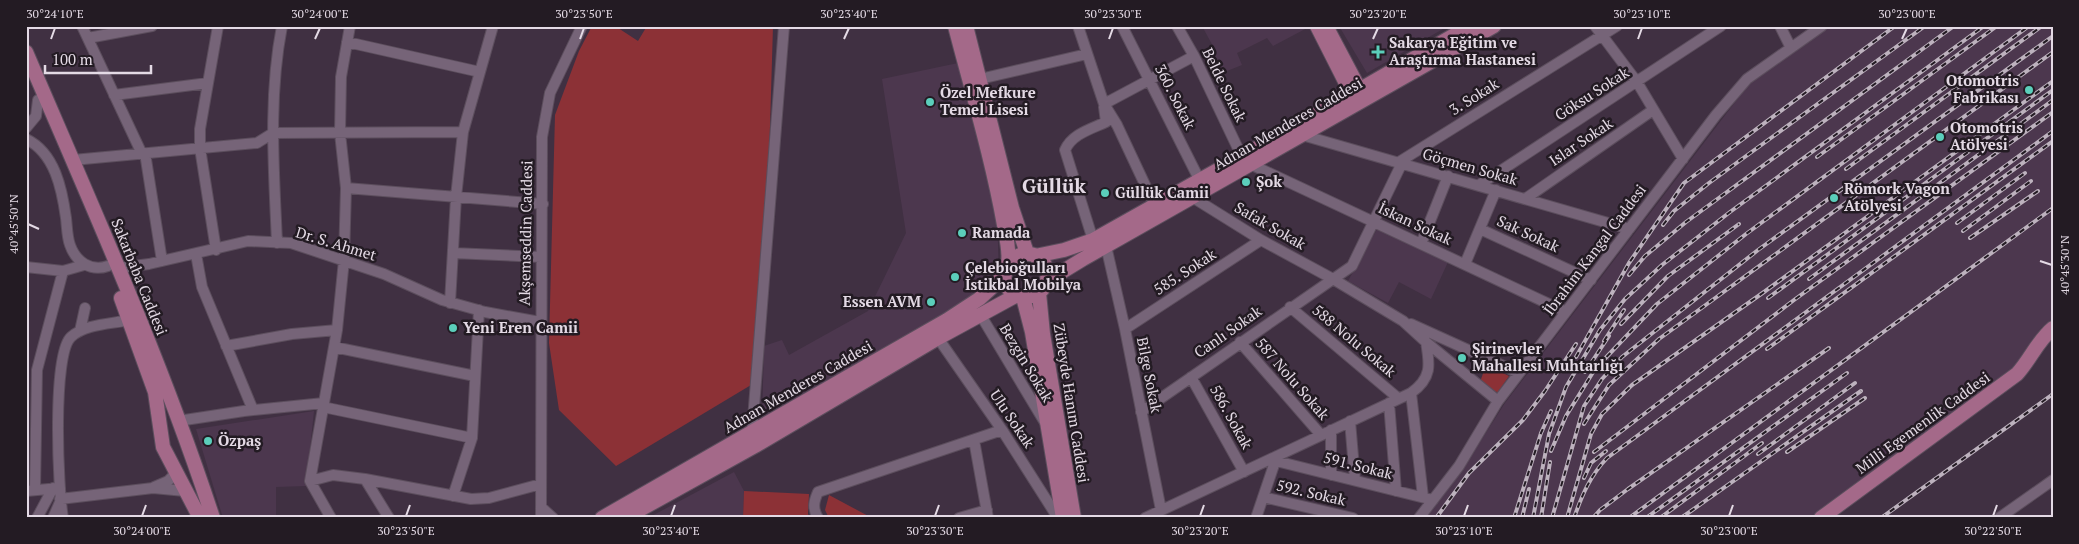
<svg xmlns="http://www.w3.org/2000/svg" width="2079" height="544" font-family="'PT Serif',serif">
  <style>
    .built { fill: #4c374e }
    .green { fill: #8c3136 }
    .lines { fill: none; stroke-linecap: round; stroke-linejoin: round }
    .minor-casing { stroke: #5c4e5d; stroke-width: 12 }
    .major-casing { stroke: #5c4e5d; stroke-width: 16 }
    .minor { stroke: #766478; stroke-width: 10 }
    .major { stroke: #a46989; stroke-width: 14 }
    .rail-casing { stroke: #bdb2be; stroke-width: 4 }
    .rail { stroke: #231b23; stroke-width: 2; stroke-dasharray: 5.5; stroke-linecap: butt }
    .ticks { fill: none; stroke: #e4dae5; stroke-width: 2 }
    .poi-dot { fill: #5bcebb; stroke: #231b23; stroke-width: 2 }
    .labels { text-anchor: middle; stroke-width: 5; stroke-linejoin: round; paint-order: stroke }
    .poi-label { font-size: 15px; font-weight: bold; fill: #e4dae5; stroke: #231b23; text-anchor: start }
    .street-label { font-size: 15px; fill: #e4dae5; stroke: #231b23 }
    .district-label { font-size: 20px; font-weight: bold; fill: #e4dae5; stroke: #231b23 }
    .neatline { fill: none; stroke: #e4dae5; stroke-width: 2 }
    .ticks-label { font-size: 12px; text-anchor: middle; fill: #e4dae5 }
  </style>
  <rect width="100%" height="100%" fill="#403042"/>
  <path class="built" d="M1202 26H1308L1309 27 1273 46 1267 38 1237 53 1242 65 1217 75 1214 48Z
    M1339 26H1448L1367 73Z
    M1830 26H2053V320L2041 328 2032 340 2028 353 2004 377 1809 518H1426L1464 467 1505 403 1749 84Z
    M963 62 997 209 999 279 970 306 762 421 764 346 782 340 789 355 868 311 906 233 882 79Z
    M1377 229 1448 262 1431 299 1399 282 1388 303 1348 281Z
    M314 411 306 486 276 487V518H223L196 429Z
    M734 472 744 491 743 518H648Z"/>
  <path class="green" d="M592 26H615L638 41 647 26H773L766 260 751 385 616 466 559 410 549 343 555 115 579 51Z
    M1486 365 1509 376 1498 392 1489 391 1480 382Z
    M744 491 809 494 808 514 810 518H743Z
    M829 495 872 518H829L825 510Z"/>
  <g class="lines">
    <defs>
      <path id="minor" d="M82 26 142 154
        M1078 26 1104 104 1117 125 1155 206
        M1122 26 1200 181
        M1177 26 1194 56 1242 157
        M1595 26 1637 82 1683 159
        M1780 26 1791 48
        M88 38 152 26
        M347 42 480 72
        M980 79 1087 54
        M114 95 208 83
        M1104 104 1194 56
        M26 128 36 116 38 100
        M1302 135 1629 229
        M26 139C55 153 62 189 66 218 67 226 67 237 70 245 76 262 91 272 108 266
        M145 153 162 261
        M73 160 257 143 273 133 463 132
        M1399 162 1617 26
        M1250 164 1566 312
        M1479 185 1721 26
        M346 188 543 204
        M1192 197 1261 240 1333 279 1403 321 1426 342 1498 401
        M1525 199 1653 110
        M1480 229 1591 280
        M1093 240 1065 150C1072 134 1091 129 1106 122L1104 107
        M277 243C274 171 268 98 282 26
        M1421 244 1448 176
        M1106 246 1125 329 1161 510
        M216 250 200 148V129L218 26
        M453 253 541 257
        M196 254 202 287 253 410
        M1465 264 1496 190
        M26 267 63 271 84 265
        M118 268 149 264 248 241 291 243 384 274 442 300 485 312 540 322
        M450 303 456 197 463 132 493 26
        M1290 307 1398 398
        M980 314 1044 421
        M1411 324 1519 373
        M1125 329 1261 240
        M80 331 85 308
        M938 338 1002 430 1058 518
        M1240 342 1321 435
        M226 346 292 334 337 330
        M334 347 475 376
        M1191 377 1244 472
        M1411 393 1423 497
        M1389 403 1396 491
        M323 407 472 438
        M1141 412 1352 266 1402 163
        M178 421 244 411 324 403
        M1350 421 1355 480
        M1331 430V475
        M752 432 784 26
        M974 440 988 518
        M1276 461 1433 500
        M365 479 389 518
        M310 481 337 330 344 260 346 188 340 133 341 77 350 26
        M310 481 333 475 365 479 471 499 489 498 541 484
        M310 481 331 518
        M154 487 168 481 176 473
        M35 489 37 370 63 271
        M26 491 60 488
        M453 496 472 438 479 310
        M1263 497 1353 518
        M60 499 153 488 185 491
        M542 508 553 518
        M37 518 53 488
        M53 518 60 502
        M63 518C58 490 52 354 71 337 85 324 111 324 129 320
        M541 518 542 137 550 93 582 26
        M818 518C812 508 814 501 818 492L1002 430
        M959 518 987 510
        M1145 518 1411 393C1432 378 1430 365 1426 342
        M1256 518 1277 456
        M1419 518 1459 466 1498 401 1716 115 1747 79 1822 26
        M1999 518 2053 480"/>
      <path id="major" d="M955 26C972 92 992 158 1004 225 1006 236 1010 252 1008 263 1006 272 1001 279 1008 288 1019 303 1037 298 1046 285 1054 258 1027 243 1008 263
        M966 26 1012 208 1027 253
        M1317 26 1355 101
        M1326 26 1363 96
        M26 52C92 206 161 359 213 518
        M1035 256 1064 250 1093 240 1305 121 1470 26
        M1047 281 1083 259 1494 26
        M1039 293 1043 334 1074 518
        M1023 297 1032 332 1063 518
        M121 298 155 392 163 447 200 518
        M602 518 947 320 979 299 1004 276
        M625 518 755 446 938 338 1017 295
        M1821 518 2017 374C2030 360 2038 340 2053 328"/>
    </defs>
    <use href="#minor" class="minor-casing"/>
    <use href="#major" class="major-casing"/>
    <use href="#minor" class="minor"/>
    <use href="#major" class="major"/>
    <defs>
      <path id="rail" d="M1817 157 1997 26
        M1846 169 2042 26
        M1957 223 2025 173
        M1663 225 1674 211 1709 183 1925 26
        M1963 231 2031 181
        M1970 238 2038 191
        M1629 275 1645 256 1686 222 1954 26
        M1809 279 2053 100
        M1768 298 2053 90
        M1621 324 1668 276 1739 224
        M1604 341 1624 310
        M1767 349 2053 141
        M1576 357 1629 263 1684 183 1895 26
        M1585 372 1609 336
        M1584 424 1609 385 1659 339 2053 52
        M1551 451 1566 416 1595 369 1657 304 1746 234 2029 26
        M1594 452 1794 300 2053 112
        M1787 452 1865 398
        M1758 454 1855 383
        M1584 478 1591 463 1606 451
        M1436 518 1469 473 1523 420 1545 391 1576 344
        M1514 518 1541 433 1551 411
        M1522 518 1529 489
        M1533 518 1549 434 1566 387 1600 330 1625 299 1662 265 1730 212 1984 26
        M1541 518 1550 462
        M1552 518 1584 406 1602 379 1622 357 1758 250 2053 36
        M1567 518 1591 434 1602 414 1632 385 1764 292 2053 81
        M1574 518C1582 495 1590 476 1607 458L2053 131
        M1593 518 1600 510 1628 489 1829 348
        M1629 518 2053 208
        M1646 518 1847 373
        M1660 518 1762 443
        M1681 518 1861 391
        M1881 518 2053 394"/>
    </defs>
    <use href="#rail" class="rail-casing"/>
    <use href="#rail" class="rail"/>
  </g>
  <path class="ticks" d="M51 39 55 28M315 39 320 28M580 39 584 28M844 39 849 28M1109 39 1113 28M1373 39 1378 28M1638 39 1642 28M1902 39 1907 28M28 224 39 229M2040 261 2052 265M142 516 146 505M406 516 410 505M671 516 675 505M935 516 939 505M1200 516 1204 505M1464 516 1468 505M1729 516 1733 505M1993 516 1997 505"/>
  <g class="poi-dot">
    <path d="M1375.5 44.5h5v5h5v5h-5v5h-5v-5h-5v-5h5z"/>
    <circle cx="2029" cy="90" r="5"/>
    <circle cx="930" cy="102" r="5"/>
    <circle cx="1940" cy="137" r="5"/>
    <circle cx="1246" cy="182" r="5"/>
    <circle cx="1105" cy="193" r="5"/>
    <circle cx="1834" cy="198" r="5"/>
    <circle cx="962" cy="233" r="5"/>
    <circle cx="955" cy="277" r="5"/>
    <circle cx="931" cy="302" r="5"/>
    <circle cx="453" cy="328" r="5"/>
    <circle cx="1462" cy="358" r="5"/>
    <circle cx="208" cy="441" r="5"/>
  </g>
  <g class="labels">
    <g class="poi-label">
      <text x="1389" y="48">Sakarya Eğitim ve<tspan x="1389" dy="17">Araştırma Hastanesi</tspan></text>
      <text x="2019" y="86" text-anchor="end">Otomotris<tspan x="2019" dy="17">Fabrikası</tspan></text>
      <text x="940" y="98">Özel Mefkure<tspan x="940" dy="17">Temel Lisesi</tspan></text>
      <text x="1950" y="133">Otomotris<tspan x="1950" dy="17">Atölyesi</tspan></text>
      <text x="1256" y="187">Şok</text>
      <text x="1844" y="194">Römork Vagon<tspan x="1844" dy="17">Atölyesi</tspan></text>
      <text x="1115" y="198">Güllük Camii</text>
      <text x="972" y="238">Ramada</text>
      <text x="965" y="273">Çelebioğulları<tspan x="965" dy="17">İstikbal Mobilya</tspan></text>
      <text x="921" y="307" text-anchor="end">Essen AVM</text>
      <text x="463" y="333">Yeni Eren Camii</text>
      <text x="1472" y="354">Şirinevler<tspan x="1472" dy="17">Mahallesi Muhtarlığı</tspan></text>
      <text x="218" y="446">Özpaş</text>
    </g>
    <g class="street-label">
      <text transform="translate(1224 85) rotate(64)" y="5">Belde Sokak</text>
      <text transform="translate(1592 94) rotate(-33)" y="5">Göksu Sokak</text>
      <text transform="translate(1175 97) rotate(63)" y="5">360. Sokak</text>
      <text transform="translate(1474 97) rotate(-32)" y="5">3. Sokak</text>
      <text transform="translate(1288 124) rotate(-30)" y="5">Adnan Menderes Caddesi</text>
      <text transform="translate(1581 142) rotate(-34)" y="5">Islar Sokak</text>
      <text transform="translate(1470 167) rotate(16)" y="5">Göçmen Sokak</text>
      <text transform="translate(1415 224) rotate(25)" y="5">İskan Sokak</text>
      <text transform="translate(1270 226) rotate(30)" y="5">Safak Sokak</text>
      <text transform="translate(526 233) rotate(-89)" y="5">Akşemseddin Caddesi</text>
      <text transform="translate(1528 234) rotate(25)" y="5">Sak Sokak</text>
      <text transform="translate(336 244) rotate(17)" y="5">Dr. S. Ahmet</text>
      <text transform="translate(1595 250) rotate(-53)" y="5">İbrahim Kangal Caddesi</text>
      <text transform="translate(1185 272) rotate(-33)" y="5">585. Sokak</text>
      <text transform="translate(139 277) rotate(68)" y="5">Sakarbaba Caddesi</text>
      <text transform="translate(1228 332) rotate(-35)" y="5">Canlı Sokak</text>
      <text transform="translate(1354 341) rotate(40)" y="5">588 Nolu Sokak</text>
      <text transform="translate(1026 363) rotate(59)" y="5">Bezgin Sokak</text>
      <text transform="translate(1149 375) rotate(79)" y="5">Bilge Sokak</text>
      <text transform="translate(1292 379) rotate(49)" y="5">587 Nolu Sokak</text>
      <text transform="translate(798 387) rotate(-30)" y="5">Adnan Menderes Caddesi</text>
      <text transform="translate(1071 403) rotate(81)" y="5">Zübeyde Hanım Caddesi</text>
      <text transform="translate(1231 417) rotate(61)" y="5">586. Sokak</text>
      <text transform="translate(1012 419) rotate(56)" y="5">Ulu Sokak</text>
      <text transform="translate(1923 423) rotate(-36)" y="5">Milli Egemenlik Caddesi</text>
      <text transform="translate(1358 466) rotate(14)" y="5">591. Sokak</text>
      <text transform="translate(1311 493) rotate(13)" y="5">592. Sokak</text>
    </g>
    <g class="district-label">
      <text x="1054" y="193">Güllük</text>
    </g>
  </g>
  <rect width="2079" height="544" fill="none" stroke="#231b23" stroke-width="55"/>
  <path d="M45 65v8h106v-8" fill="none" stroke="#e4dae5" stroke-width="2.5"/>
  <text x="52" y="65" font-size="15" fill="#e4dae5" stroke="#231b23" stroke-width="4" paint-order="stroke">100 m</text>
  <rect x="28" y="28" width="2024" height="488" class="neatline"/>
  <g class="ticks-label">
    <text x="55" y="18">30°24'10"E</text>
    <text x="320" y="18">30°24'00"E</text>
    <text x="584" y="18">30°23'50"E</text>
    <text x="849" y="18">30°23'40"E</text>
    <text x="1113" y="18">30°23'30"E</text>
    <text x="1378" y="18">30°23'20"E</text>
    <text x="1642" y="18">30°23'10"E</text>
    <text x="1907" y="18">30°23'00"E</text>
    <text transform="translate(14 224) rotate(-90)" y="4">40°45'50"N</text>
    <text transform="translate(2065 265) rotate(-90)" y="4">40°45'30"N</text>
    <text x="142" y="535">30°24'00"E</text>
    <text x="406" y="535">30°23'50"E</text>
    <text x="671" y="535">30°23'40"E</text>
    <text x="935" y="535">30°23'30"E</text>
    <text x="1200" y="535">30°23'20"E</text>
    <text x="1464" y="535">30°23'10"E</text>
    <text x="1729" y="535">30°23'00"E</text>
    <text x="1993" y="535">30°22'50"E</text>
  </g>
</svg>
